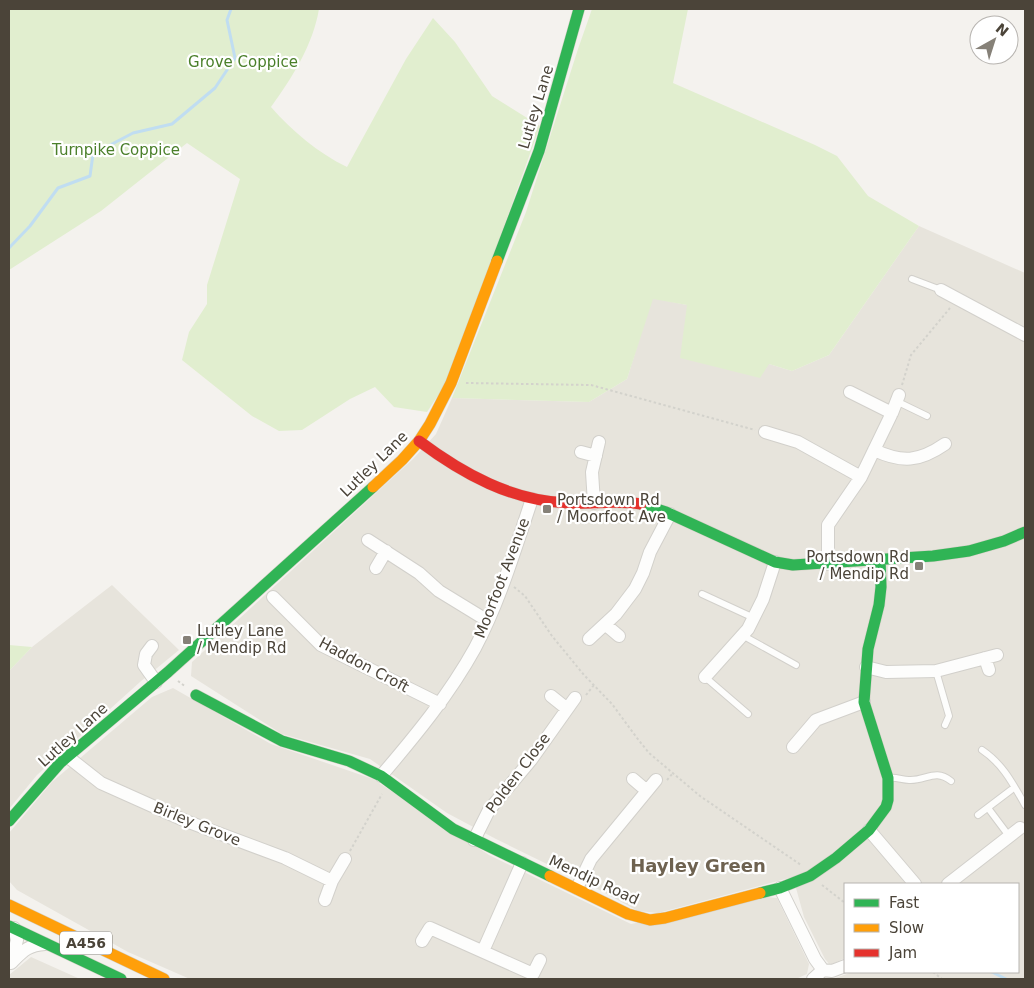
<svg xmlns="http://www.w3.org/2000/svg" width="1034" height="988" font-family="'DejaVu Sans',sans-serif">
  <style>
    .residential { fill: #e7e4dc }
    .green { fill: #e1eecf }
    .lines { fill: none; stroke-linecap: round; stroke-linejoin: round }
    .stream { stroke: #c0ddf1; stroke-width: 3 }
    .lane-casing { stroke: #d2d0cb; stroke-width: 8 }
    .street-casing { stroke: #d2d0cb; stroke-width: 14 }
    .fast-casing { stroke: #d3cfc5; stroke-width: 12 }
    .slow-casing { stroke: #d3cfc5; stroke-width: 12 }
    .jam-casing { stroke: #d3cfc5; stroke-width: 12 }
    .path { stroke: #d3d2cc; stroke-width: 2; stroke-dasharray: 2.5 2.5; stroke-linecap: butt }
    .lane { stroke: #fdfdfc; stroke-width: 6 }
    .street { stroke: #fdfdfc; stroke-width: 12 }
    .fast { stroke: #30b455; stroke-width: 11 }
    .slow { stroke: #ff9f0a; stroke-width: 11 }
    .jam { stroke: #e5322d; stroke-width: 11 }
    .poi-dot { fill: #868178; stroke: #fff; stroke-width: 2 }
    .labels { text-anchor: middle; stroke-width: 4.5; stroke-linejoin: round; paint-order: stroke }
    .shield { fill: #fff; stroke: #817c74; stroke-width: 1 }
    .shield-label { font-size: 14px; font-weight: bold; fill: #4b4439 }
    .park-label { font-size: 15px; fill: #4a7f2a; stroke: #fff }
    .street-label { font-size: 15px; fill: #4b4439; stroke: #fff }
    .poi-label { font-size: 15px; fill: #4b4439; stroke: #fff; text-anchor: start }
    .quarter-label { font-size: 18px; font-weight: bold; fill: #6e6250; stroke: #fff }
  </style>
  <rect width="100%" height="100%" fill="#f4f2ee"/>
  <path class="residential" d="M919 226 1025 273V979H832L853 972H1018V884H845V958L830 965 825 959 804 917 793 877 658 913 638 911 594 887 496 839 447 813 370 759 282 734 191 676 192 662 413 459 436 434 452 398 589 402 627 379 652 298 687 305 769 364 792 371 829 355Z
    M112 585 179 650 140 682 37 775 9 809V671L32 647Z
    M173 688 271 744 373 779 489 855 631 924 767 897 777 898 809 964 807 974 796 979H190L128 952 17 890 9 881V833L52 782 152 697Z
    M31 957 80 979H9V975Z"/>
  <path class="green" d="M9 9H319C313 45 292 78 271 107 292 131 318 153 347 167L406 59 433 18 455 42 492 96 540 126 449 379 427 412 394 407 375 387 350 399 302 430 279 431 252 416 182 360 189 332 207 304V285L240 179 187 143 101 211 9 270Z
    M592 9H688L673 83 815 145 837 156 868 196 919 226 829 355 792 371 769 364 760 378 680 358 687 305 653 299 627 379 589 402 452 398 526 212 578 49Z
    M9 645 32 647 9 671Z"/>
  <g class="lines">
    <path class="stream" d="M9 248 30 226 58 188 90 176 93 154 133 133 172 124 215 88 235 58 227 20 231 9
      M992 972 1006 979"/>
    <defs>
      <path id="lane" d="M912 279 941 290
        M896 401 927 416
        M702 594 754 618
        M742 635 796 665
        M936 671 949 716 945 725
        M705 677 748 714
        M982 750C1003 764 1013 784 1025 805
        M889 778C897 777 902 780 909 780 926 781 935 768 951 781
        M988 808 1009 836
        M978 815 1011 790"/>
      <path id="street" d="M941 290 1025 335
        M850 392 892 413
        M765 432 798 442 861 477
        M874 450C902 463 919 462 945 444
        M581 452 596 456
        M594 503 592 472 599 442
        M368 540 419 573 439 591 488 621
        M828 564V525L861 477 892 413 899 395
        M376 568 386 551
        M273 597 321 645 440 704
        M606 625 619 636
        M589 639 616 614 635 589 643 573 650 552 670 514
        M152 646 146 654 144 665 156 682
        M985 658 989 670
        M866 667 886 672 936 671 997 655
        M705 677 748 629 763 599 775 562
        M551 696 566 708
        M793 747 816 720 864 702
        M68 757 101 783 186 821 285 858 332 881 345 859
        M381 776C416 735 449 695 475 648 500 601 515 549 532 499
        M633 779 647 791
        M869 830 915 884
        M474 840 489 810 531 760 575 698
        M948 884 1020 828
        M577 888 591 859 656 780
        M780 888 815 959 823 970 813 979
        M325 900 332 881
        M14 928 17 940 11 963C23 951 28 945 45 944
        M422 941 430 928 533 974 540 960
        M483 951 522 863
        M823 970 832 971 845 966"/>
      <path id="fast" d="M497 261 539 151 579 9
        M641 504 666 512 775 562 793 565 933 556 969 551 1004 541 1025 532
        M196 695 282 741 349 761 381 776 453 829 550 876
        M9 821 60 763 168 672 373 487
        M760 893 780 888 810 876 836 858 869 830 886 807 888 800V778L864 702 868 649 879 605 881 587 880 558
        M9 926 121 979"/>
      <path id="slow" d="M373 487 402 460 419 441 430 424 451 383 497 261
        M550 876 628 914 650 920 665 918 760 893
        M9 905 164 979"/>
      <path id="jam" d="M419 441C463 474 512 501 568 503 593 504 617 500 641 504"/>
    </defs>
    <use href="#lane" class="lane-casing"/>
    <use href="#street" class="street-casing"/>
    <use href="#fast" class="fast-casing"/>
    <use href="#slow" class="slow-casing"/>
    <use href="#jam" class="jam-casing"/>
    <path class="path" d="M466 383 591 385 755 430
      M902 385 911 355 950 308
      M514 587 525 596 552 636 584 675 612 704 637 738 649 753 700 796 801 865
      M178 681 186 687
      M586 695 594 685
      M667 780 673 773
      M350 851 382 794
      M822 885 845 903
      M933 972 942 979"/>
    <use href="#lane" class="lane"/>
    <use href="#street" class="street"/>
    <use href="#fast" class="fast"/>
    <use href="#slow" class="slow"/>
    <use href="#jam" class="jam"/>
  </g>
  <g class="poi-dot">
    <rect x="542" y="504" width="10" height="10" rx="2.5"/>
    <rect x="914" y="561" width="10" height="10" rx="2.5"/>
    <rect x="182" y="635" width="10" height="10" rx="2.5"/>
  </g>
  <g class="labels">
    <rect class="shield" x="60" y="931.5" width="52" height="23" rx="4"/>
    <g class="shield-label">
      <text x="86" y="948">A456</text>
    </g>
    <g class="park-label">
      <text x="243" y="67">Grove Coppice</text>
      <text x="116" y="155">Turnpike Coppice</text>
    </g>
    <g class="street-label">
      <text transform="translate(536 107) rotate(-73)" y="5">Lutley Lane</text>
      <text transform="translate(374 464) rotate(-44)" y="5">Lutley Lane</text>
      <text transform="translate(502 578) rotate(-69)" y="5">Moorfoot Avenue</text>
      <text transform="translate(364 665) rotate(28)" y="5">Haddon Croft</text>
      <text transform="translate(73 735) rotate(-42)" y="5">Lutley Lane</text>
      <text transform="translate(518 773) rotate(-53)" y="5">Polden Close</text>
      <text transform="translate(197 824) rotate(22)" y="5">Birley Grove</text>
      <text transform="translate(594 880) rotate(25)" y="5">Mendip Road</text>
    </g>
    <g class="poi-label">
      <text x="557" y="505">Portsdown Rd<tspan x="557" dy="17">/ Moorfoot Ave</tspan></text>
      <text x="909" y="562" text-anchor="end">Portsdown Rd<tspan x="909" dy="17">/ Mendip Rd</tspan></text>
      <text x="197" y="636">Lutley Lane<tspan x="197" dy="17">/ Mendip Rd</tspan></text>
    </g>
    <g class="quarter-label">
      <text x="698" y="872">Hayley Green</text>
    </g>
  </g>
  <rect width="1034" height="988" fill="none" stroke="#4b4439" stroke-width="20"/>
  <rect x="844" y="883" width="175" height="90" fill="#ffffff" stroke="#b7b4b0"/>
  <rect x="854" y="899" width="25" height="8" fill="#30b455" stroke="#b7b4b0"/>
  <text x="889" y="908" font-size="15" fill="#4b4439">Fast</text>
  <rect x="854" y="924" width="25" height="8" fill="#ff9f0a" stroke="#b7b4b0"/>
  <text x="889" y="933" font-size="15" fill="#4b4439">Slow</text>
  <rect x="854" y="949" width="25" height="8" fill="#e5322d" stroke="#b7b4b0"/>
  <text x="889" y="958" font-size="15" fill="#4b4439">Jam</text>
  <g transform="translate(994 40) rotate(39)"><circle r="24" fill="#ffffff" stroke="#b7b4b0"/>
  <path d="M0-4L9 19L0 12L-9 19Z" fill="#868178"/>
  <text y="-8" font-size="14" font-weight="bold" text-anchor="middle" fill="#4b4439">N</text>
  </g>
</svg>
